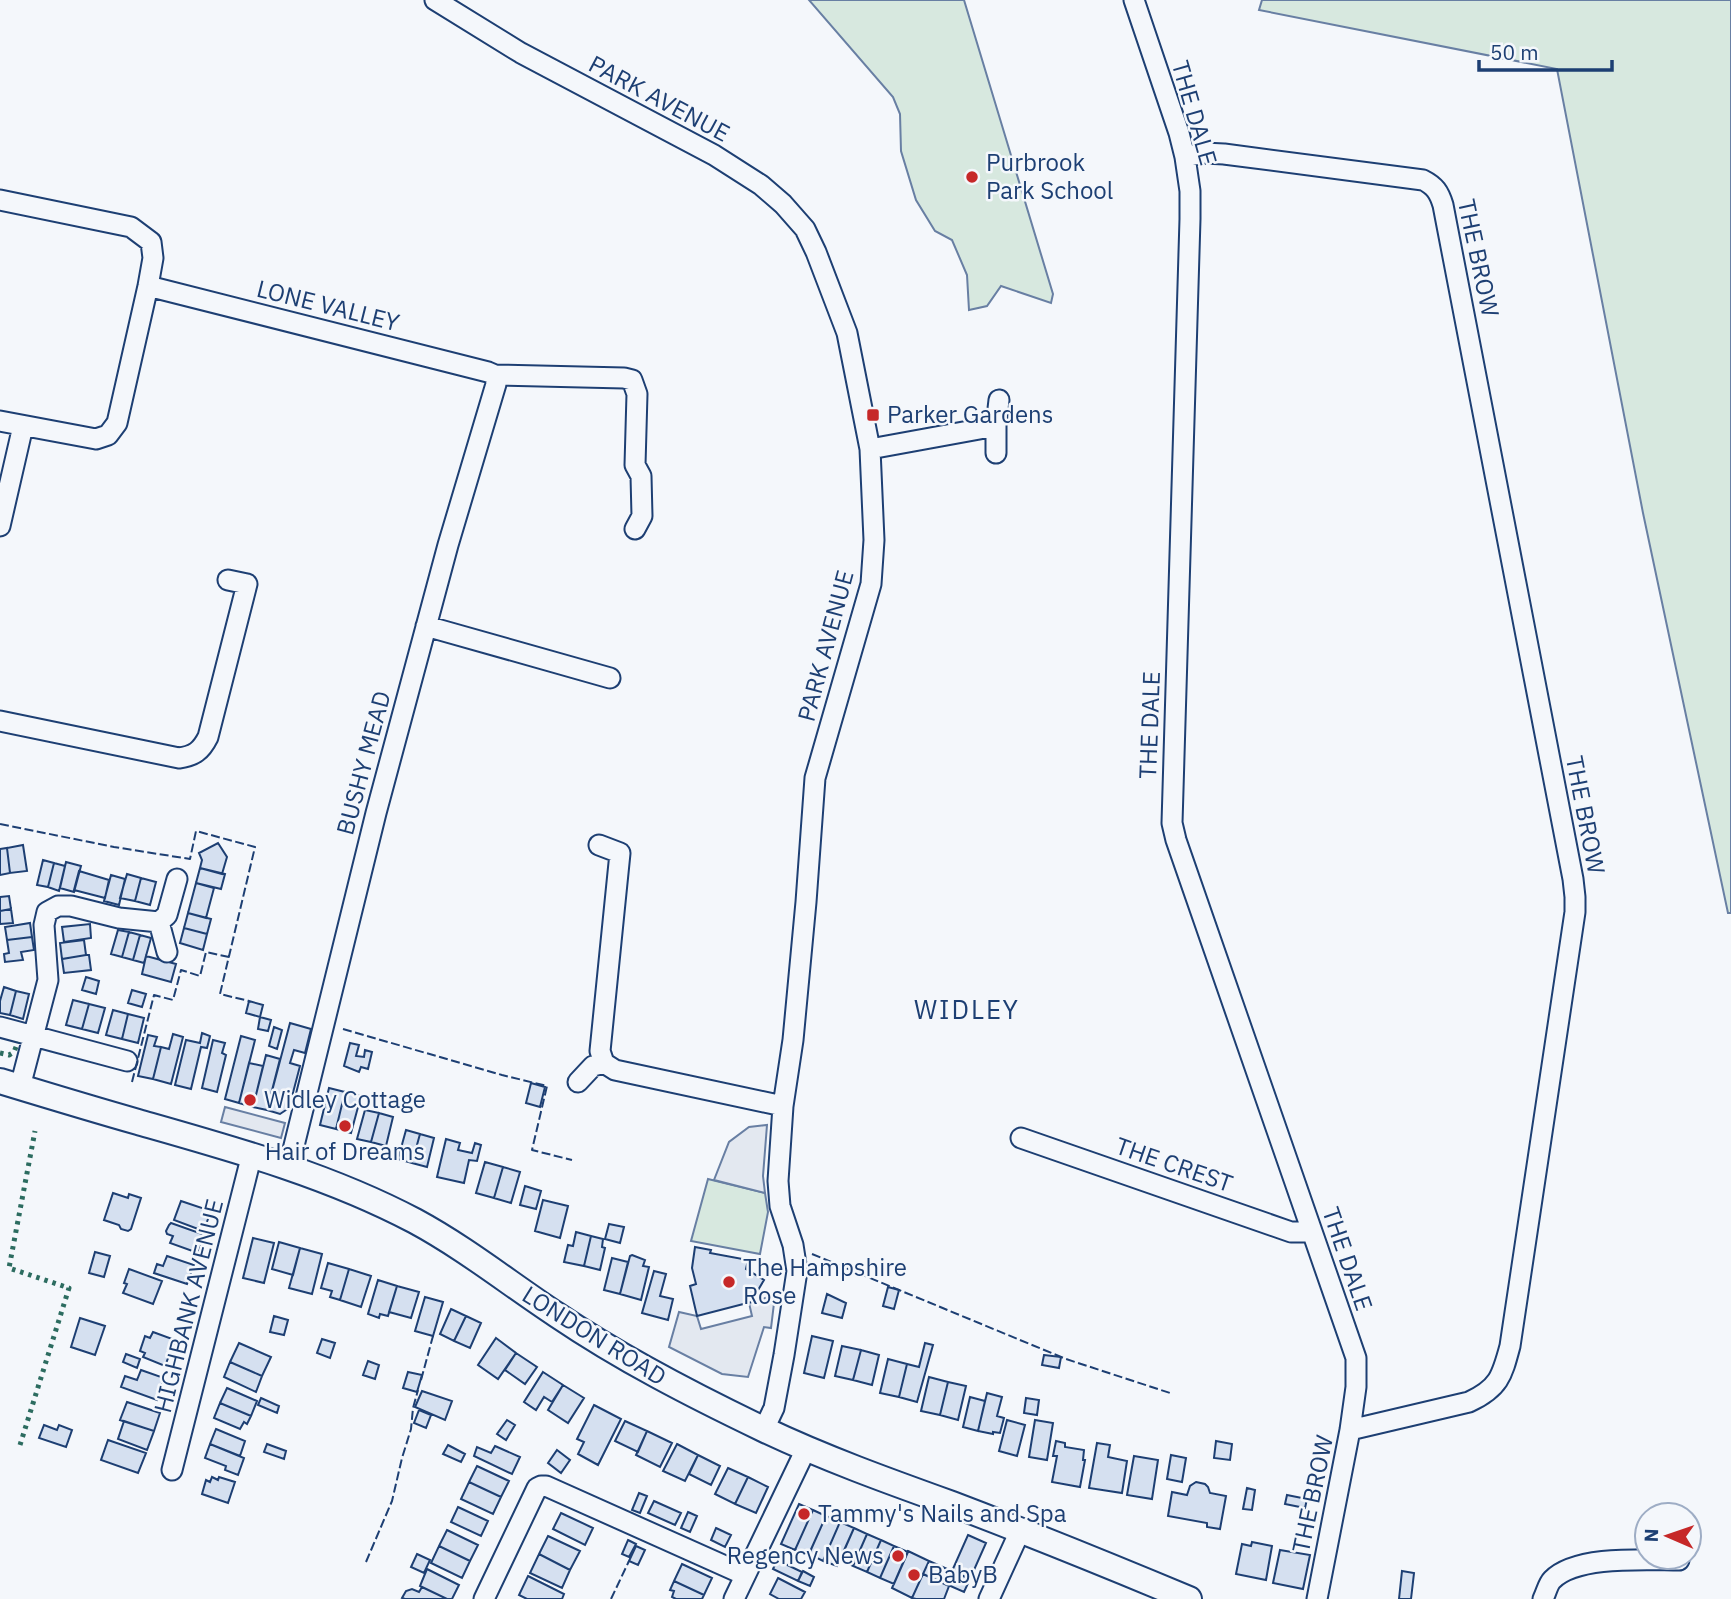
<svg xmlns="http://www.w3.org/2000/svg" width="1731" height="1599" font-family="'IBM Plex Sans',sans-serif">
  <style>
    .green { fill: #d7e8df; stroke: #687fa3; stroke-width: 2 }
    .parking { fill: #e3e8f0; stroke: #687fa3; stroke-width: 2 }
    .building { fill: #d5e0f0; stroke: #1d3f73; stroke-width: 2 }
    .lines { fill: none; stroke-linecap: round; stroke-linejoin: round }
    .minor-casing { stroke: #1d3f73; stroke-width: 23 }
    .major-casing { stroke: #1d3f73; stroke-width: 28 }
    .minor { stroke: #f4f7fb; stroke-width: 19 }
    .major { stroke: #f4f7fb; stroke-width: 24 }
    .hedge { stroke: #2c6c60; stroke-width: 5; stroke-dasharray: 3.5 5; stroke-linecap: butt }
    .fence { stroke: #1d3f73; stroke-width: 2; stroke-dasharray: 9 3.5; stroke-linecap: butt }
    .poi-dot { fill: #c62828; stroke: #f4f7fb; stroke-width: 2.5 }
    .labels { text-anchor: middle; stroke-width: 5; stroke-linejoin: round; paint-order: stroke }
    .street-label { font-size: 24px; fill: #1d3f73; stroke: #f4f7fb }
    .poi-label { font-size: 24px; fill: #1d3f73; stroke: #f4f7fb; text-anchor: start }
    .neighbourhood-label { font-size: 26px; letter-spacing: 2px; fill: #1d3f73; stroke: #f4f7fb }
  </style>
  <rect width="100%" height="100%" fill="#f4f7fb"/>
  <path class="green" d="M809 0H964L1053 294 1051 303 1001 286 987 306 969 310 967 275 952 240 935 231 916 200 901 151 900 114 893 97Z
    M1262 0H1731V913H1728L1643 513 1557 69 1259 10Z
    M708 1179 765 1193 768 1212 760 1254 691 1241Z"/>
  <path class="parking" d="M225 1107 285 1123 281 1138 221 1122Z
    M767 1125 763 1176 765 1193 714 1180 729 1142 749 1127Z
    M775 1295 771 1328 764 1327 748 1377 722 1374 669 1347 679 1312 697 1316 701 1329 752 1316 749 1303Z"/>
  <path class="building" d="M218 843 227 857 222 874 200 868 202 860 199 853Z
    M23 845 27 871 10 873 7 848Z
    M7 848 10 873 0 875V849Z
    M43 860 54 863 48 887 37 885Z
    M66 862 81 866 74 892 60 888Z
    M54 863 65 866 59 891 48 887Z
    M200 868 225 874 221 889 196 883Z
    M79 871 109 880 105 898 74 890Z
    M127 874 141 878 135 901 120 898Z
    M111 875 125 879 119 905 104 901Z
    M141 878 156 882 150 905 135 901Z
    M196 883 214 888 206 918 188 913Z
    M9 896 11 909 0 911V897Z
    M11 909 13 923 0 924V911Z
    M188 913 211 919 207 934 184 928Z
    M30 923 32 937 7 940 5 927Z
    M90 924 91 938 64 942 62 927Z
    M184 928 207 934 203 950 180 943Z
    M118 930 129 932 122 957 111 954Z
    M129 932 140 935 133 960 122 957Z
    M140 935 151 938 144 963 133 960Z
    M32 937 34 950 21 952 23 960 5 962 4 954 9 953 7 940Z
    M84 940 86 955 62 959 60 943Z
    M86 955H89L91 970 64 973 62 959Z
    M146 956 176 964 171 982 142 974Z
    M86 977 99 981 96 994 82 990Z
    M4 987 16 991 10 1015 0 1013V1001Z
    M132 990 146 994 142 1007 128 1003Z
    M16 991 29 994 23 1019 10 1015Z
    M73 1000 89 1004 82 1029 66 1025Z
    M249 1001 263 1005 260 1017 246 1013Z
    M89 1004 105 1008 98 1033 82 1029Z
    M113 1010 128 1014 122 1039 106 1035Z
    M128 1014 144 1018 138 1043 122 1039Z
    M260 1017 271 1020 268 1031 258 1029Z
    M290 1023 311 1029 305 1053 294 1050 290 1063 300 1066 289 1108 280 1114 267 1110Z
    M274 1027 282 1030 277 1049 269 1046Z
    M202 1033 210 1036 207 1048 201 1047 191 1089 175 1085 186 1040 200 1043Z
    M173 1034 183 1037 171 1084 153 1079 161 1047 169 1049Z
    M148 1035 157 1037 154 1046 161 1047 153 1079 138 1076Z
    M241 1036 255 1040 239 1103 225 1099Z
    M213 1040 225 1043 222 1053 226 1055 217 1092 202 1088Z
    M350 1043 359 1045 356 1056 364 1057 365 1050 372 1052 368 1069 361 1067 359 1072 344 1066Z
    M266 1055 280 1059 267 1110 253 1107Z
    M249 1063 263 1066 253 1107 239 1103Z
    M531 1083 545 1087 540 1107 526 1103Z
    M329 1088 345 1092 336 1129 320 1125Z
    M345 1092 361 1096 351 1133 336 1129Z
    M365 1110 379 1113 371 1142 357 1139Z
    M379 1113 393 1117 386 1146 371 1142Z
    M406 1130 420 1134 412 1163 398 1159Z
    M420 1134 434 1138 427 1167 412 1163Z
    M446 1139 460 1143 458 1150 472 1153 475 1143 481 1145 477 1161 469 1160 464 1183 437 1177Z
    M485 1162 503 1167 494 1198 476 1193Z
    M503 1167 520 1172 511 1203 494 1198Z
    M525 1186 541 1191 536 1209 520 1205Z
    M113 1193 128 1198 129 1194 141 1198 131 1229 128 1231 121 1229 119 1225 104 1220Z
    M543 1200 568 1206 560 1238 535 1231Z
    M181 1201 211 1211 205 1227 200 1225 198 1229 174 1220Z
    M171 1223 205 1235 198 1253 170 1243 173 1236 167 1234 166 1231 169 1225Z
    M609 1224 624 1227 620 1243 605 1239Z
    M576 1232 591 1236 584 1266 564 1262 568 1245 573 1246Z
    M591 1236 603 1239 602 1247 605 1248 600 1270 584 1266Z
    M253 1238 274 1243 264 1283 243 1278Z
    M279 1242 300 1248 293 1275 272 1269Z
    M695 1247 711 1250 710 1253 748 1260 746 1269 764 1280 754 1297 755 1301 697 1316 690 1286 696 1284 692 1268Z
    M300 1248 322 1254 312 1294 289 1288Z
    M95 1252 110 1256 104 1277 89 1273Z
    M632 1255 645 1260 643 1266 649 1267 641 1300 620 1294 630 1256Z
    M167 1256 194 1265 187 1284 154 1273 157 1264 163 1266Z
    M612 1258 628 1262 620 1294 604 1290Z
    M328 1263 349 1269 340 1300 330 1297 332 1291 321 1288Z
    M129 1269 162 1281 153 1304 123 1293 127 1284 124 1283Z
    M349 1269 371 1276 361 1307 340 1300Z
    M654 1271 666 1274 660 1296 673 1299 668 1320 642 1313Z
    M378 1280 397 1286 388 1316 380 1314 379 1318 368 1314Z
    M397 1286 419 1292 411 1318 389 1312Z
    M888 1287 899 1290 894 1309 883 1306Z
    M827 1294 846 1303 842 1318 822 1313Z
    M425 1297 443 1302 433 1336 415 1331Z
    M451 1309 466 1316 454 1341 440 1334Z
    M274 1316 288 1320 284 1335 270 1332Z
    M466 1316 481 1323 470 1348 454 1341Z
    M80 1318 105 1326 95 1355 71 1347Z
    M153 1332 175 1340 165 1366 143 1357 145 1353 140 1351 145 1336 150 1338Z
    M812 1336 833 1341 824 1378 804 1373Z
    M496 1338 516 1353 498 1379 478 1365Z
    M322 1339 335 1343 330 1358 317 1353Z
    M239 1343 271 1357 262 1376 230 1362Z
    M925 1343 933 1345 917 1402 899 1397 907 1364 919 1367Z
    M842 1346 861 1350 853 1380 835 1376Z
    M861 1350 879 1355 872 1385 853 1380Z
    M516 1353 537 1367 525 1384 505 1370Z
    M126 1354 140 1359 137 1368 123 1362Z
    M1044 1355 1061 1357 1059 1368 1042 1365Z
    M888 1359 907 1364 899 1397 880 1393Z
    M368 1361 379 1365 375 1379 363 1375Z
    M230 1362 262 1376 256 1392 224 1377Z
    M141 1370 164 1378 157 1400 121 1387 125 1376 137 1380Z
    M408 1372 422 1375 417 1392 403 1388Z
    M543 1372 563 1385 552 1402 544 1397 536 1410 524 1402Z
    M929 1377 948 1382 940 1415 921 1411Z
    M948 1382 966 1386 958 1420 940 1415Z
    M563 1385 584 1398 568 1423 548 1410Z
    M227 1388 257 1401 251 1416 220 1403Z
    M422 1391 452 1401 445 1420 415 1407Z
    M987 1393 1002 1397 997 1416 1004 1418 1000 1433 993 1432V1434L978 1431Z
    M970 1397 985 1401 978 1431 963 1427Z
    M261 1398 279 1406 277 1413 258 1405Z
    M1026 1398 1039 1400 1037 1415 1024 1413Z
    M127 1402 160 1413 154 1431 120 1420Z
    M220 1403 251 1416 247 1424 244 1422 240 1429 214 1418Z
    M594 1405 621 1419 598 1465 578 1454 584 1442 577 1439Z
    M419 1410 431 1415 426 1428 414 1423Z
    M507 1420 515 1425 506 1440 497 1434Z
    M1007 1420 1025 1425 1017 1456 999 1451Z
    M1035 1420 1053 1423 1047 1460 1029 1457Z
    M124 1421 154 1431 147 1450 118 1439Z
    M625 1421 647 1431 638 1452 615 1441Z
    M44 1425 57 1430 59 1425 72 1430 66 1447 39 1438Z
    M216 1429 245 1441 240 1456 210 1444Z
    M647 1431 672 1443 660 1467 636 1455Z
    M108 1440 146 1453 138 1473 101 1460Z
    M1056 1441 1065 1443V1447L1084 1450 1083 1460H1085L1080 1487 1052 1482 1057 1456H1053Z
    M1216 1441 1232 1444 1230 1460 1214 1458Z
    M1097 1443 1110 1445 1108 1457 1127 1461 1122 1493 1089 1488Z
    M210 1444 244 1458 238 1475 225 1470 226 1466 205 1458Z
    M267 1444 286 1451 284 1459 264 1452Z
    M677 1444 698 1455 685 1481 663 1471Z
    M448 1445 465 1454 461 1462 443 1454Z
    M495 1446 520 1457 512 1474 474 1456 477 1447 491 1453Z
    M557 1450 570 1460 561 1473 548 1463Z
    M698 1455 720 1466 711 1485 689 1474Z
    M1171 1455 1186 1458 1182 1482 1167 1479Z
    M1134 1456 1158 1460 1152 1499 1127 1495Z
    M477 1466 509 1481 501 1497 469 1482Z
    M728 1468 748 1477 735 1504 715 1494Z
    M212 1477 218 1480 219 1477 235 1482 228 1503 202 1494 206 1480 210 1482Z
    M748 1477 768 1487 756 1513 735 1504Z
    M469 1482 501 1497 493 1514 461 1499Z
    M1196 1482 1205 1484 1208 1487 1210 1493 1226 1496 1220 1529 1207 1527V1523L1168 1516 1172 1492 1187 1495 1190 1486Z
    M1247 1488 1255 1490 1252 1510 1243 1509Z
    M639 1493 647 1496 640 1513 632 1510Z
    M1287 1495 1307 1499 1305 1508 1285 1504Z
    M654 1501 681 1513 675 1525 648 1513Z
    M799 1504 813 1510 795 1550 781 1544Z
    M458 1507 488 1521 481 1536 451 1522Z
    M813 1510 826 1516 808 1556 795 1550Z
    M688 1512 697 1516 690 1532 681 1528Z
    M561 1513 593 1528 585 1545 553 1529Z
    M826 1516 840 1522 823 1561 809 1554Z
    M840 1522 854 1528 837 1566 823 1561Z
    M716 1528 731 1535 725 1547 711 1540Z
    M854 1528 867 1534 853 1566 840 1560Z
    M447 1530 478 1545 470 1561 439 1546Z
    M867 1534 881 1540 867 1572 853 1566Z
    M968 1535 986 1543 970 1579 952 1571Z
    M548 1536 580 1551 570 1570 539 1554Z
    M628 1540 636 1544 629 1557 622 1554Z
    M881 1540 894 1546 880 1578 867 1572Z
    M1252 1542 1272 1546 1266 1580 1236 1574 1242 1544 1251 1546Z
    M439 1546 470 1561 462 1578 431 1563Z
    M636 1546 645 1550 638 1565 629 1561Z
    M894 1546 908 1552 894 1584 880 1578Z
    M1280 1550 1310 1555 1303 1589 1273 1583Z
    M908 1551 929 1561 912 1598 892 1588Z
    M417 1554 430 1560 424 1573 411 1567Z
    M539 1554 570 1570 562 1588 530 1573Z
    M777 1560 802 1572 798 1581 773 1569Z
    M929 1561 970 1579 964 1592 923 1574Z
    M682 1564 712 1578 704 1595 674 1581Z
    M427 1569 459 1585 452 1599H447L420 1586Z
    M803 1571 814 1577 810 1586 798 1581Z
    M1402 1571 1414 1573 1411 1599H1399Z
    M923 1574 949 1586 944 1599H916L912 1598Z
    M528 1576 564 1594 562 1599H527L519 1595Z
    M778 1578 805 1592 801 1599H779L770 1594Z
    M674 1581 704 1595 702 1599H676L672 1597 674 1591 670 1590Z
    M422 1587 447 1599H405L402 1598 406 1591 412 1589 419 1592Z"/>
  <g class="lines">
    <defs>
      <path id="minor" d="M435 0 521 53 714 155 761 185 783 204 805 229 816 252 847 333 870 449 874 540 871 584 815 778 806 902 793 1040 783 1106 778 1181 780 1206 793 1245 797 1271 784 1355 774 1408 764 1429
        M1134 0 1179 133 1185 157 1190 191V219L1172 823 1176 840 1356 1358V1387L1350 1430 1317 1599
        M1185 157 1204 153 1224 154 1423 180C1435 186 1439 192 1443 205L1573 879 1575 897V912L1510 1346C1502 1376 1499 1388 1469 1402L1350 1430
        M0 200 131 227 151 242 153 258 148 286 117 423 108 435 96 439 0 421
        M148 286 488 372 495 375 624 378 632 380 637 394 635 465 641 476 642 516 635 529
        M870 449 996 426
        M996 453V426L999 400
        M0 526 23 426
        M426 626 610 678
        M0 721 179 758C194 756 201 751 208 737L247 584 228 580
        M599 845 620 853 600 1051 604 1063 615 1070 783 1106
        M159 922 167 952
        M0 1027 127 1061
        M578 1082 593 1066 604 1063
        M20 1087 48 980 44 925 47 912 58 906H71L119 918 159 922 167 915 177 879
        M1021 1138 1291 1232H1312
        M289 1166 376 813 448 545 496 384 495 375
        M172 1470 252 1154
        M484 1599 537 1488 541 1486H546L745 1575
        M734 1599 806 1449
        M989 1599 1020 1531
        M1543 1599C1546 1593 1548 1584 1552 1580 1576 1555 1646 1560 1679 1560"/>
      <path id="major" d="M0 1081C46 1095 92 1109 138 1122 233 1149 328 1175 415 1221 465 1248 510 1284 557 1315 622 1359 692 1395 763 1429 824 1458 888 1481 952 1504 1031 1534 1110 1566 1189 1599"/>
    </defs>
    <use href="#minor" class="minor-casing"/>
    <use href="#major" class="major-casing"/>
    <use href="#minor" class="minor"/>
    <use href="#major" class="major"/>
    <path class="hedge" d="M0 1053 9 1055 14 1052 18 1042
      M20 1445 69 1288 9 1268 35 1131"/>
    <path class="fence" d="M0 824 114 847 190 859 196 831 255 847 220 994 249 1001
      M343 1029 502 1075 547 1086 532 1150 572 1160
      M132 1082 154 995 173 1000 181 970 200 976 206 952 229 957
      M812 1254 1066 1359 1170 1393
      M421 1380 433 1336
      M366 1562 392 1501 402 1458 411 1429 413 1408 418 1390
      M611 1599 629 1561"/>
  </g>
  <g class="poi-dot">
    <circle cx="972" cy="177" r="7"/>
    <rect x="866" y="408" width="14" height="14" rx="3.5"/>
    <circle cx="250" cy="1100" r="7"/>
    <circle cx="345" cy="1126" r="7"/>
    <circle cx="729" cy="1282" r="7"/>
    <circle cx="804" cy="1514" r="7"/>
    <circle cx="898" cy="1556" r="7"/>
    <circle cx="914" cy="1575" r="7"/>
  </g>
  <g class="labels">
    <g class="street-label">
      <text transform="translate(659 99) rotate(28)" y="8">PARK AVENUE</text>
      <text transform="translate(1194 113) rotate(74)" y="8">THE DALE</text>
      <text transform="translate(1478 258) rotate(78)" y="8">THE BROW</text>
      <text transform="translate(328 306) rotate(14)" y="8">LONE VALLEY</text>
      <text transform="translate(826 646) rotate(-75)" y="8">PARK AVENUE</text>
      <text transform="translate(1150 725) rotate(-88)" y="8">THE DALE</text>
      <text transform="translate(364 763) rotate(-75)" y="8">BUSHY MEAD</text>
      <text transform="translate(1585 815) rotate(79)" y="8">THE BROW</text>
      <text transform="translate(1174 1165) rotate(19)" y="8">THE CREST</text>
      <text transform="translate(1347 1259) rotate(71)" y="8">THE DALE</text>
      <text transform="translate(189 1306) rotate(-76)" y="8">HIGHBANK AVENUE</text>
      <text transform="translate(594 1336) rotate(32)" y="8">LONDON ROAD</text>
      <text transform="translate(1313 1494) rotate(-78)" y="8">THE BROW</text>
    </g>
    <g class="poi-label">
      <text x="986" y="171">Purbrook<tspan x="986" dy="28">Park School</tspan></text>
      <text x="887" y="423">Parker Gardens</text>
      <text x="264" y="1108">Widley Cottage</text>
      <text x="345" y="1160" text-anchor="middle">Hair of Dreams</text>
      <text x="743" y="1276">The Hampshire<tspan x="743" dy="28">Rose</tspan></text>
      <text x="818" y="1522">Tammy's Nails and Spa</text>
      <text x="884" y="1564" text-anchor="end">Regency News</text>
      <text x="928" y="1583">BabyB</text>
    </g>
    <g class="neighbourhood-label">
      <text x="967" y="1019">WIDLEY</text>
    </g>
  </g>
  <g transform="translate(1668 1536) rotate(272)"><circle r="33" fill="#f4f7fb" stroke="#9eadc5" stroke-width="2"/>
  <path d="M0-5L12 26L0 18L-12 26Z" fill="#c62828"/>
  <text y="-10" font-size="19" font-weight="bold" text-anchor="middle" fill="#1d3f73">N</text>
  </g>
  <path d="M1479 60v10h133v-10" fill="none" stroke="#1d3f73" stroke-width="3.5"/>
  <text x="1490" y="60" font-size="21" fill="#1d3f73" stroke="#f4f7fb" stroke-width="5" paint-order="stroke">50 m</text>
</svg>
